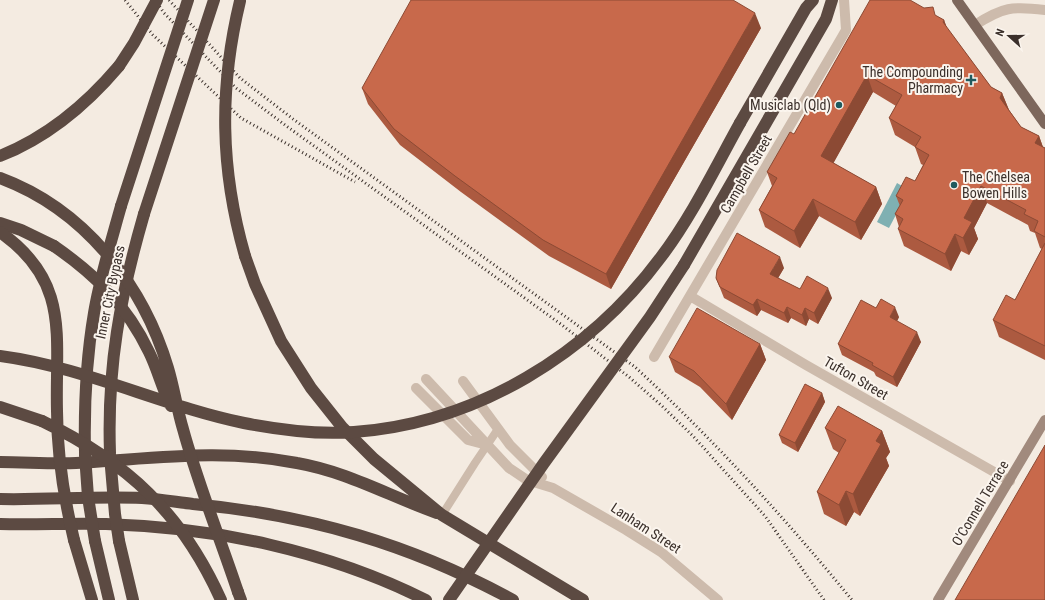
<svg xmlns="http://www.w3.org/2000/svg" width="1045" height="600" font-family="'Roboto Condensed',sans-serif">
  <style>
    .water { fill: #7fb0b2 }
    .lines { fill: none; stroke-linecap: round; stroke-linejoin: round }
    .service { stroke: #cdbbac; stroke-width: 8 }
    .minor { stroke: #cdbbac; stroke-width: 10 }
    .secondary { stroke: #a18a7d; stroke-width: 10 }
    .primary { stroke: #7d675c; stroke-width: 10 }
    .motorway { stroke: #5c4a42; stroke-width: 12 }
    .rail { stroke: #3b302b; stroke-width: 3; stroke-dasharray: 1 3; stroke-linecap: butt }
    .motorway-bridge { stroke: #5c4a42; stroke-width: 12 }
    .wall { fill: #ac5a40 }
    .shaded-wall { fill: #8c4a34 }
    .building { fill: #c8694b; stroke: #8c4a34 }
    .poi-dot { fill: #1f5a5e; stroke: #fbf5ee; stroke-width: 1.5 }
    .labels { text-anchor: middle; stroke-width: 4; stroke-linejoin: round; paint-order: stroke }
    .poi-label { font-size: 14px; fill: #3b302b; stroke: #fbf5ee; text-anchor: end }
    .street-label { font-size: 14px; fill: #3b302b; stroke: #fbf5ee }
  </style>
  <rect width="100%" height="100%" fill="#f4ebe1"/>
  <path class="water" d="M897 183 909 190 889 228 877 222Z"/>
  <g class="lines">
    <path class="service" d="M442 515 475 463 498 429"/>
    <path class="minor" d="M975 25C1003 7 1012 6 1045 10
      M690 296 806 365 1010 481
      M654 357 842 37 846 30 844 0
      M426 379 509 468 527 480 553 488 626 530 661 552 718 600
      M463 381 510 445 542 477
      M416 388 468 440 487 445"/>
    <path class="secondary" d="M938 600 1045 420"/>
    <path class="primary" d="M957 0 1045 124"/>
    <path class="motorway" d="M740 123 806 8 813 0
      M0 156C48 137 86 105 119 66
      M0 223 21 230 54 246
      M245 256 255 284 281 341 311 388 342 427 374 459 442 515 583 600
      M684 265 826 19 832 0
      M0 407 42 421
      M85 453C84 406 86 360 94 313 100 277 111 242 121 206
      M110 453C107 367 120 297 144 214
      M0 462C25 462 51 464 76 463 151 459 222 448 297 463 348 472 389 496 437 513
      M0 499C47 500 95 496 142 498 159 499 176 502 193 504 310 515 410 544 513 600
      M0 524C35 525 71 523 106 524 215 527 328 551 426 600
      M74 540 92 600
      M95 541 109 600
      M119 541 133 600
      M238 592 241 600"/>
    <path class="rail" d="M125 0 153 35 241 118 355 182
      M155 0 164 13 236 88 285 125 562 325 629 377 662 406 693 436 765 516 824 600
      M169 0 240 78 293 119 635 367C713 439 785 518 852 600"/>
    <path class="motorway-bridge" d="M240 1C219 88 220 169 245 256
      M119 66 134 43 157 0
      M0 178C84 209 143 284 168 368 174 388 177 409 183 429 198 484 220 538 238 592
      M121 206 188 0
      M144 214 214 0
      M0 232C71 282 55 336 57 411 57 455 64 498 74 540
      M54 246C96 275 127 306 149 352 158 370 162 389 171 406
      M0 356C84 367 162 406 244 423 280 430 318 435 354 432 477 423 589 354 661 257 692 216 715 168 740 123
      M42 421C127 462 182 513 221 600
      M85 455 88 497 95 541
      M110 456 115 514 119 541
      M449 600 544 463 650 317 684 265"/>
  </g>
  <path class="wall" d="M936 16 944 20 947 28 991 87 1002 93 1009 110 1021 127 1039 136 1043 147 1045 148V360L999 337 993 320 1015 300 1042 249 1040 248 1035 233 1030 231 1028 225 987 203 974 228 978 239 969 255 961 251 951 271 904 246 898 229 899 227 895 214 900 206 896 196 915 181 923 165 921 164 915 147 895 135 889 118 896 106 873 92 833 163 876 187 882 204 861 240 819 216 800 248 765 227 759 210 772 186 767 172 794 134Z
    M761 28 611 289 549 256 461 192 400 145 368 104 362 88Z
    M784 268 778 278 800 289 832 298 818 324 809 319 806 326 791 318 788 323 761 310 757 316 724 298 716 278Z
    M876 308 899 317 897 321 921 342 897 387 876 376 874 372 842 355 838 344Z
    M760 344 766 360 732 420 700 387 675 372 669 357Z
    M822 393 825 402 798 452 782 443 779 435Z
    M825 428 882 431 890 452 886 458 889 466 860 516 854 512 846 526 824 514 817 492 839 453 833 449Z"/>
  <path class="shaded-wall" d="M755 13 761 28 611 289 606 274Z
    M944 20 950 37 943 22Z
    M867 75 873 92 828 173 821 156Z
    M1002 93 1009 110 1000 98Z
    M1039 136 1045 153 1035 143Z
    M981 186 987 203 974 228 978 239 969 255 963 238 964 218Z
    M876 187 882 204 861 240 855 222Z
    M813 199 819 216 800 248 794 231Z
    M955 234 961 251 951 271 945 254Z
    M780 257 784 268 774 285 770 274Z
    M828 288 832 298 818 324 814 313Z
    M757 299 761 310 757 316 753 305Z
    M787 307 791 318 788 323 784 313Z
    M895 307 899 317 894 327 890 317Z
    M805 308 809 319 806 326 802 315Z
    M917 332 921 342 897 387 893 377Z
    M760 344 766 360 732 420 726 404Z
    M822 393 825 402 798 452 795 443Z
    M882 431 890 452 886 458 889 466 860 516 853 494 876 441Z
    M846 491 854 512 846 526 839 505Z"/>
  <path class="building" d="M411 0H733L755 13 606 274 543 240 455 176 394 129 362 88Z
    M870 0H910L924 8 933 7 935 15 944 20 943 22 991 87 1002 93 1000 98 1021 127 1039 136 1035 143 1045 148V237L1034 231 1038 221 1024 214 1026 210 981 186 964 218 972 222 963 238 955 234 945 254 898 229 903 219 895 214 903 200 896 196 906 177 915 181 929 155 915 147 921 137 889 118 902 95 867 75 821 156 876 187 855 222 813 199 794 231 759 210 777 178 767 172 790 132 794 134Z
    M737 233 780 257 770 274 800 289 807 276 828 288 814 313 805 308 802 315 787 307 784 313 757 299 753 305 720 287 716 278 717 270Z
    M1045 243V346L993 320 1006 295 1015 300Z
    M881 299 895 307 890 317 917 332 893 377 872 365 873 363 838 344 861 300 876 308Z
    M697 308 760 344 726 404 694 371 669 357Z
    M805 384 822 393 795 443 779 435Z
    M838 406 882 431 876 441 881 444 853 494 846 491 839 505 817 492 846 440 825 428Z
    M1045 445V600H955Z"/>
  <g class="poi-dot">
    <path d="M969 74h4v4h4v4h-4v4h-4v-4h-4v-4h4z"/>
    <circle cx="839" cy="105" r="4"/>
    <circle cx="954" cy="185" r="4"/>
  </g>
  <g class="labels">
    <g class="poi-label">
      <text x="963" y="77">The Compounding<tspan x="963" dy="16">Pharmacy</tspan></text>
      <text x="831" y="110">Musiclab (Qld)</text>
      <text x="962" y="182" text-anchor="start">The Chelsea<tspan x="962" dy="16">Bowen Hills</tspan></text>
    </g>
    <g class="street-label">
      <text transform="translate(746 174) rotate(-60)" y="5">Campbell Street</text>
      <text transform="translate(110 292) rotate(-78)" y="5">Inner City Bypass</text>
      <text transform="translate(856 378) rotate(30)" y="5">Tufton Street</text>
      <text transform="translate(980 503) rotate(-59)" y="5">O'Connell Terrace</text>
      <text transform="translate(646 528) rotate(33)" y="5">Lanham Street</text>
    </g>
  </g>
  <g transform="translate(1009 36) rotate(291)" stroke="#fbf5ee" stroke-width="3" paint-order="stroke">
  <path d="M0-3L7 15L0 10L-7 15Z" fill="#3b302b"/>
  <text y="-6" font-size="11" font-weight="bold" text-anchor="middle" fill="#3b302b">N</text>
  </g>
</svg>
